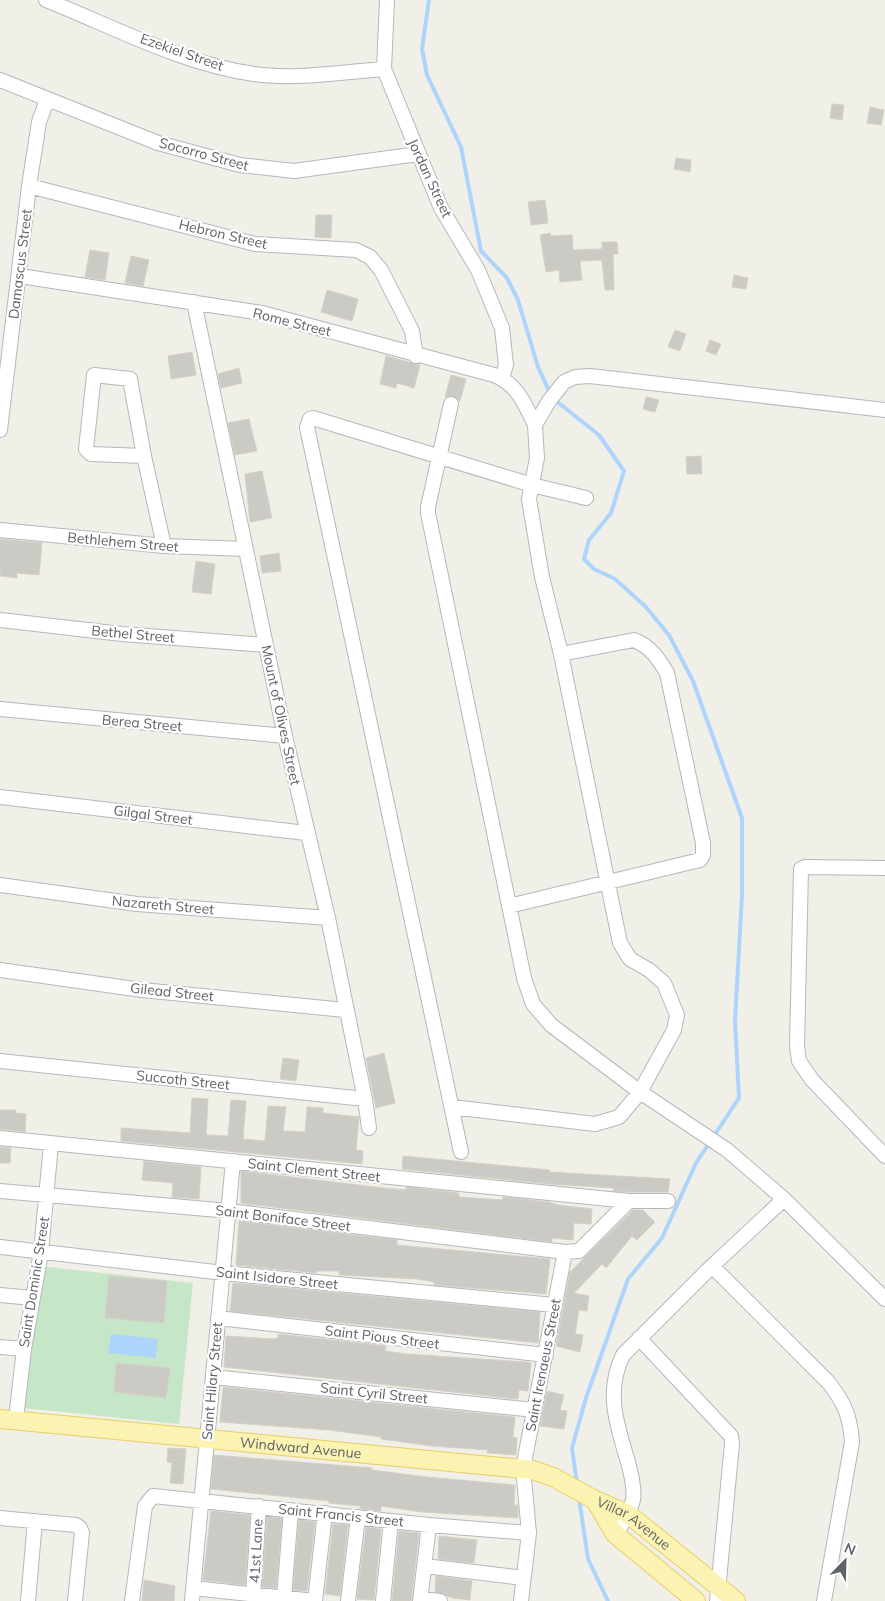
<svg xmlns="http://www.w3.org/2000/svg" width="885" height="1601" font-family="Mulish,sans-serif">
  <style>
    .green { fill: #c6e6c8 }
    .water { fill: #add5fb }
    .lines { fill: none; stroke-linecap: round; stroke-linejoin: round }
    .stream { stroke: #add5fb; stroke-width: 4 }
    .building { fill: #cccac4; stroke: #d5d1c6 }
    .minor-casing { stroke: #b5b7bb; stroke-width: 16 }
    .major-casing { stroke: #ebcd66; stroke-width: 20 }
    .minor { stroke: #fff; stroke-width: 14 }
    .major { stroke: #fbf3b2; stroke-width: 18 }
    .labels { text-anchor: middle; stroke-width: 4.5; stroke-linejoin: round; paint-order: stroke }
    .street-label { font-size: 14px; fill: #5f6267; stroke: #fff }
  </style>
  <rect width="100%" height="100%" fill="#f0efe8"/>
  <path class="green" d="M39 1266 193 1283 179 1424 23 1408Z"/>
  <path class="water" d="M111 1334 158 1339 156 1358 108 1353Z"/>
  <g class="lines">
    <path class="stream" d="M429 0 422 49 427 75 461 147 481 251 507 278 518 300 538 367 550 393
      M555 400 599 435 624 471 611 513 589 540 584 559 594 569 615 579 645 606 669 635 693 681 742 818V895L735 1021 739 1098 696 1163 662 1238 628 1279 586 1398 572 1448 577 1484
      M579 1498 588 1559 608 1601"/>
  </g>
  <path class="building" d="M832 104 844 105 842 120 830 118Z
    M870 107 884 110 881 125 867 123Z
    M676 158 691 160 690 172 674 169Z
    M545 200 548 223 531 225 528 202Z
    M316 215H332L331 238 315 237Z
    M550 233 551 236 572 235 573 250 602 249V242H617L618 254H613L614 290H605L602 260 580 261 582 280 560 282 559 270 546 272 540 235Z
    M90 250 109 253 105 280 85 277Z
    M131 256 149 260 143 286 125 283Z
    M734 275 748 278 746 289 732 287Z
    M327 290 358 299 352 321 321 312Z
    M675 330 686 334 680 351 668 347Z
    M710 340 721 344 716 355 706 351Z
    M192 352 196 375 171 379 168 356Z
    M386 356 420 365 414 388 397 383 396 388 380 384Z
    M239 368 242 383 221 388 218 374Z
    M451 375 466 379 460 401 453 396 445 397Z
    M646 397 659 400 655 412 643 409Z
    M249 419 257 451 235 455 228 423Z
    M701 456 702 474H687L686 457Z
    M262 471 272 518 250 522 245 474Z
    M0 539 42 543 39 575 17 573V578L0 576Z
    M279 553 281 571 262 573 260 556Z
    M196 561 215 564 211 594 192 592Z
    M384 1053 395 1103 376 1108 366 1058Z
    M283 1058 299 1060 296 1081 280 1079Z
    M192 1098 208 1099 206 1135 228 1136 231 1100 246 1101 243 1139 265 1141 268 1106 286 1107 283 1131 305 1132 307 1107 323 1108V1113L359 1117 356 1150 363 1151 362 1164 121 1141V1128L190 1133Z
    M0 1110H16L15 1113 26 1114 25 1132 0 1129Z
    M0 1147 11 1148 10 1163H0Z
    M403 1156 550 1170 549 1172 670 1179 668 1192H629L613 1191 614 1188 549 1184 402 1169Z
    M144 1161 201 1167 199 1199 172 1197 173 1183 142 1180Z
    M241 1171 384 1188 406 1190V1187L459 1193V1197L502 1200 503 1197 548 1202 558 1205 592 1209 591 1224 574 1223 573 1240 552 1238V1242L241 1203Z
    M633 1210H643L655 1222 637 1240 632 1236 606 1268 602 1264 574 1293 589 1296 587 1311 579 1310 575 1334 583 1335 580 1352 556 1346 570 1272Z
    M239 1221 397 1240V1245L550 1259 546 1294 434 1285V1282L417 1279 339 1275V1271H317V1273L236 1265Z
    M109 1276 167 1281 164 1323 105 1318Z
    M233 1283 540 1312 538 1343 230 1311Z
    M278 1334 386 1346 385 1351 407 1354 526 1362 531 1363 528 1391 519 1390 518 1399H516L224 1367 226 1336 273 1339 278 1338Z
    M116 1363 170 1368 166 1398 114 1392Z
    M223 1387 515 1417 513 1437 517 1438 516 1455 487 1453 488 1450 432 1446 381 1439V1437L329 1430 220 1422Z
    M547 1391 564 1395 560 1410 567 1411 564 1429 540 1426Z
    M168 1448 186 1449 183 1484 170 1483 172 1463 167 1462Z
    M214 1455 372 1468V1470L427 1477 515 1485 514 1505H518V1518L422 1512 381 1506V1511L361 1509 360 1506 329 1503V1501L211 1489Z
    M211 1511 250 1515 245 1585 203 1580Z
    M267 1517 282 1518 276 1588 262 1587Z
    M299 1520 315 1522 307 1591 293 1590Z
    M333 1524 348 1525 340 1596 325 1594Z
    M366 1527 381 1529 374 1600 357 1599Z
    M399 1531 419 1533 411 1601H392Z
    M439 1536 477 1540 474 1563 438 1559Z
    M436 1576 472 1581 470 1600 453 1598 435 1592Z
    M144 1580 175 1586 174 1601H142Z"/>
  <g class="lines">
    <defs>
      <path id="minor" d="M46 0C114 27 182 64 254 74 296 80 341 72 384 69
        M387 0 384 69 441 208 478 270 502 328 506 365 502 378
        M0 80 158 143 240 165 294 171 418 154
        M29 186 255 244 356 250 370 257 381 270 412 331 416 356
        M20 276 262 313 494 375C517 384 525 404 535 425
        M194 302 285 736 328 918 365 1099 369 1128
        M451 404 428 507V513L524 978 533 1004 551 1025 640 1092 727 1150 784 1199 885 1299
        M0 430 29 186 39 122 47 100
        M144 456 91 454 86 449 94 375 130 379 144 456 164 546
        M0 530 164 546 246 549
        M0 620 122 634 266 645
        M0 709 285 736
        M0 797 306 833
        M885 868 805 867 801 869 797 1046 799 1061 812 1080 885 1156
        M0 885 137 904 328 918
        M509 906 700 860 703 855V843L667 673C658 658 651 647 634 640L561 654
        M0 970 142 990 345 1010
        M0 1061 365 1099
        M452 1107 595 1124 619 1117 640 1092 674 1030 677 1015 664 983 649 970 630 959 620 943 561 654 542 577 529 499 537 458 535 425 549 401 564 382 575 377 590 376 885 410
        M0 1138 629 1201
        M461 1152 307 427 310 419 313 418 532 485 586 498
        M0 1191 230 1211 565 1252
        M0 1247 224 1273 554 1305
        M712 1266 829 1383C845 1404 850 1416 852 1442L824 1601
        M0 1295 32 1298
        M218 1318 546 1355
        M639 1338 731 1436 732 1444 717 1601
        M0 1347 24 1349
        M213 1377 534 1410
        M16 1419 24 1349 41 1252 51 1144
        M0 1518 76 1525 80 1528 82 1533 75 1601
        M615 1534C623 1523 630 1513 633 1500 635 1489 631 1473 628 1462 617 1425 605 1392 623 1355L712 1266 784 1199
        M425 1566 523 1578
        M193 1588 315 1601
        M253 1595 259 1506
        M284 1598 291 1510
        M421 1599 440 1601
        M28 1601 35 1521
        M132 1601 145 1506 153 1496 429 1525 529 1533
        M192 1601 233 1161
        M315 1601 325 1513
        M348 1601 358 1517
        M383 1601 391 1521
        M420 1601 429 1525
        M521 1601 529 1533 523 1468 565 1252 579 1251 629 1201H668"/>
      <g id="major">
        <path id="s1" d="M0 1419 533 1470 553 1477 595 1500 628 1514 736 1601"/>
        <path d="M595 1500 615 1534 696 1601"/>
      </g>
    </defs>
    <use href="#minor" class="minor-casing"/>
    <use href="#major" class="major-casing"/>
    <use href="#minor" class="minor"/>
    <use href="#major" class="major"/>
  </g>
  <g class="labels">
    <g class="street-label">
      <text transform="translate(182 52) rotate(19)" y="5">Ezekiel Street</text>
      <text transform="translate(204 154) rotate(15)" y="5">Socorro Street</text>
      <text transform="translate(430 178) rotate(65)" y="5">Jordan Street</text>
      <text transform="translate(223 234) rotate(13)" y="5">Hebron Street</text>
      <text transform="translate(20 264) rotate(-83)" y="5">Damascus Street</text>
      <text transform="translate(292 322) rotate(14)" y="5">Rome Street</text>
      <text transform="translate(123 542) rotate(5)" y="5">Bethlehem Street</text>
      <text transform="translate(133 634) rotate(5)" y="5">Bethel Street</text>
      <text transform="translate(281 715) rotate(78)" y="5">Mount of Olives Street</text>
      <text transform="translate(142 723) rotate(5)" y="5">Berea Street</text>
      <text transform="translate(153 815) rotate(7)" y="5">Gilgal Street</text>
      <text transform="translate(163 905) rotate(5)" y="5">Nazareth Street</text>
      <text transform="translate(172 992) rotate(6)" y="5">Gilead Street</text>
      <text transform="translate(183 1080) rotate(6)" y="5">Succoth Street</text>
      <text transform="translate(314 1170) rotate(6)" y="5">Saint Clement Street</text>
      <text transform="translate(283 1218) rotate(7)" y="5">Saint Boniface Street</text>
      <text transform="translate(277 1278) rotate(6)" y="5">Saint Isidore Street</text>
      <text transform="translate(34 1282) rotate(-81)" y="5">Saint Dominic Street</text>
      <text transform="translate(382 1337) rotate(7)" y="5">Saint Pious Street</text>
      <text transform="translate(543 1365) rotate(-79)" y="5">Saint Irenaeus Street</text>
      <text transform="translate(212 1381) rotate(-85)" y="5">Saint Hilary Street</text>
      <text transform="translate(374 1393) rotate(6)" y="5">Saint Cyril Street</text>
      <text dy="5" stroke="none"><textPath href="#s1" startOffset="302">Windward Avenue</textPath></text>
      <text transform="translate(341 1515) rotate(6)" y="5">Saint Francis Street</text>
      <text dy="5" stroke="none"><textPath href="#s1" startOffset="650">Villar Avenue</textPath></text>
      <text transform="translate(256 1551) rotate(-87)" y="5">41st Lane</text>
    </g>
  </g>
  <g transform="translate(845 1561) rotate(23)" stroke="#ffffff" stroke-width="4" paint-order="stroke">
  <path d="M0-4L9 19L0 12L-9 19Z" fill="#5f6267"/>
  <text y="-8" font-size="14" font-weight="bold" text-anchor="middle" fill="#5f6267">N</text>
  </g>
</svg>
